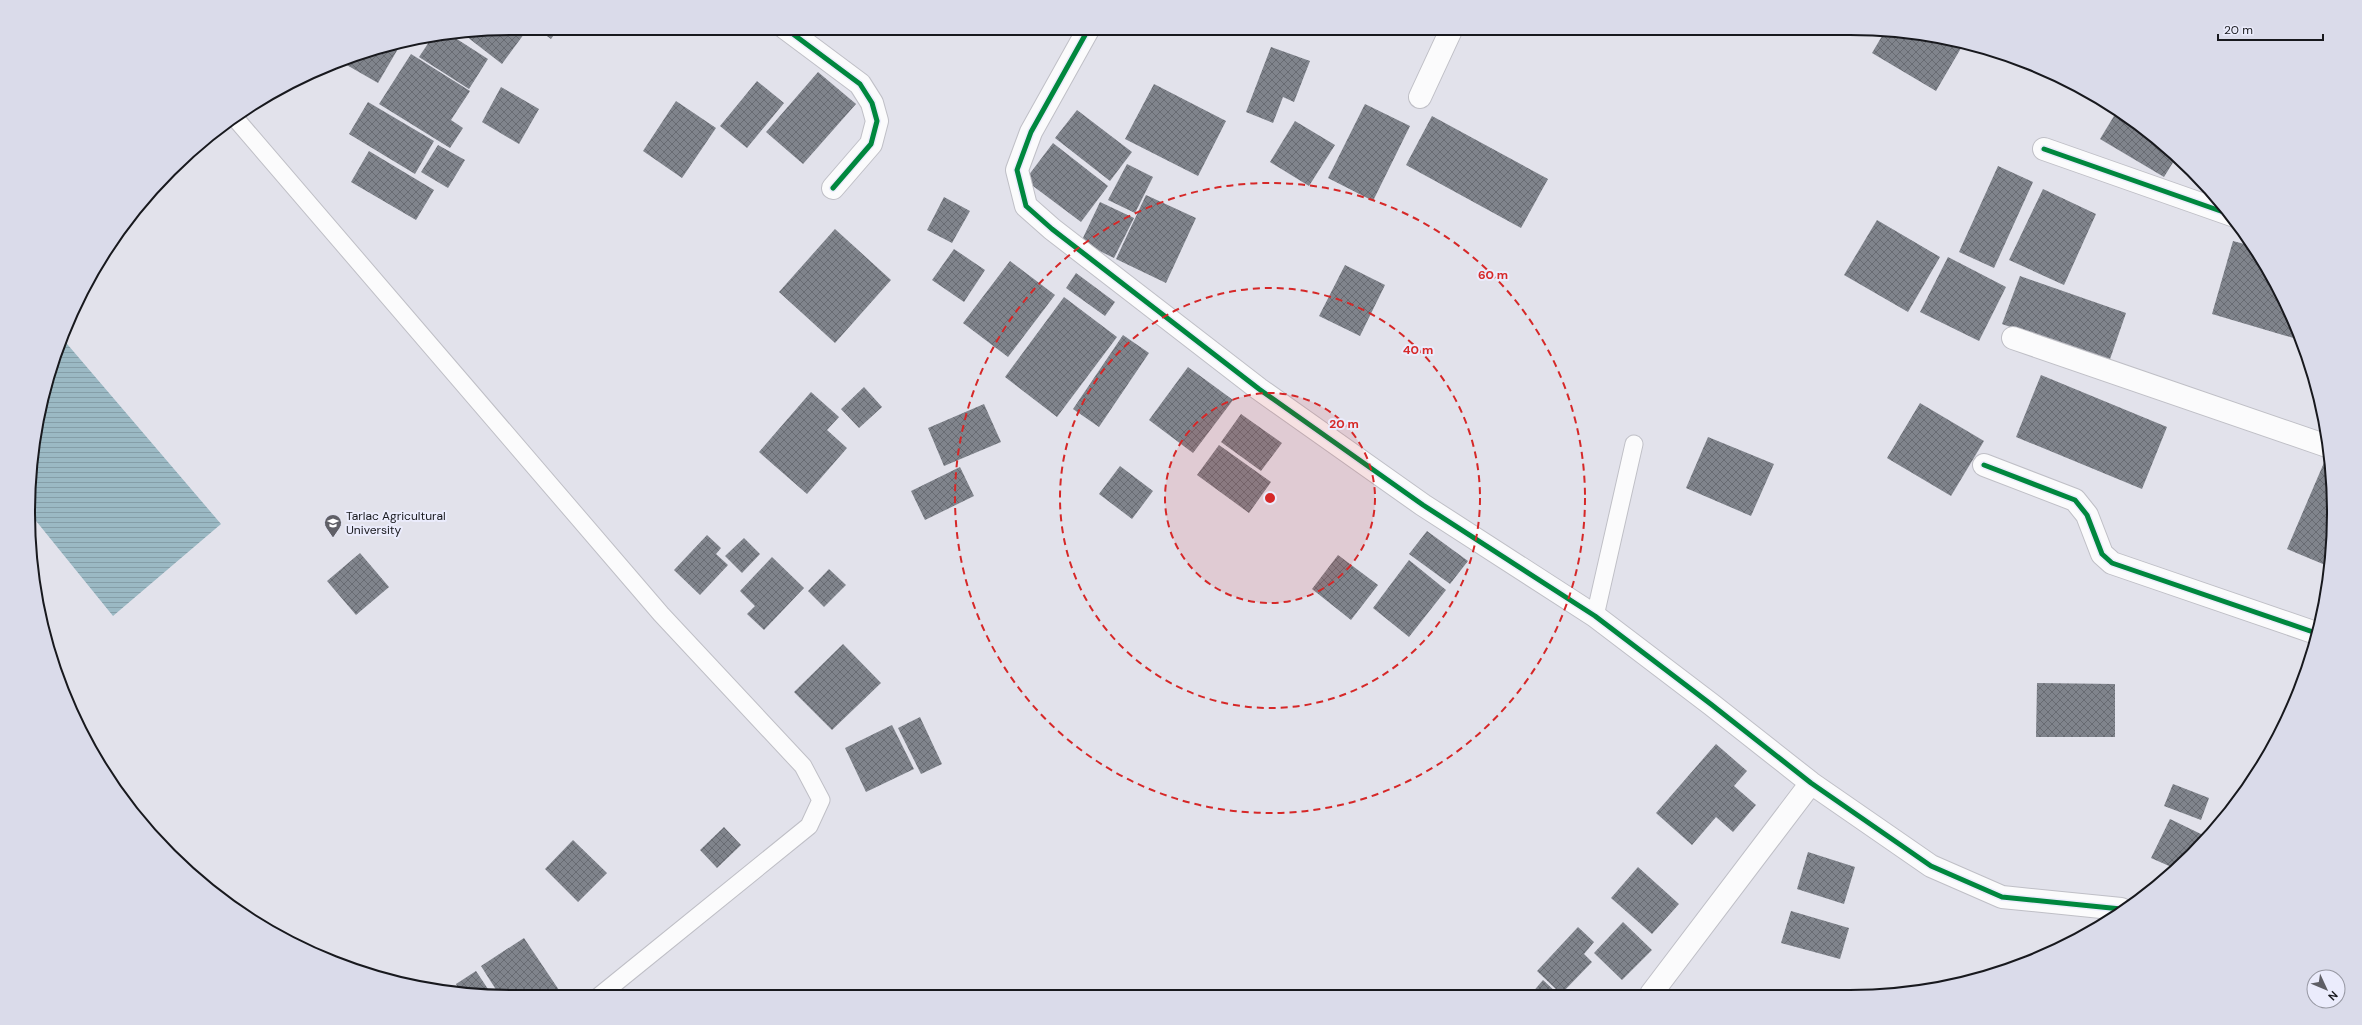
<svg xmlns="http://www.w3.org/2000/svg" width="2362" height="1025" font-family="'DM Sans',sans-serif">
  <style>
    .water { fill: url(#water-rules) }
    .building { fill: url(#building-cross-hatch) }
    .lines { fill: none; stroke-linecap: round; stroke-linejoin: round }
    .lane-casing { stroke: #bfbfc6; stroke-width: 19 }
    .street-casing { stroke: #bfbfc6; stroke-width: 24 }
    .lane { stroke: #fbfbfc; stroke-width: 17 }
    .street { stroke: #fbfbfc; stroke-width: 22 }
    .cycleway-casing { stroke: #ebecfc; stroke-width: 8 }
    .cycleway { stroke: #00873e; stroke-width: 5 }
    .ring { fill: none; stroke: #d62828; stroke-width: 2; stroke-dasharray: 7 5 }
    .labels { text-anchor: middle; stroke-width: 4; stroke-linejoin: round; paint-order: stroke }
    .poi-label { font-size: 12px; fill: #18191e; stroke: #ebecfc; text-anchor: start }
    .rim { fill: none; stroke: #18191e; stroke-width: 2 }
    .centre { fill: #d62828; stroke: #ebecfc; stroke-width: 2 }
    .ring-label { font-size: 12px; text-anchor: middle; font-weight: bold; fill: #d62828; stroke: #ebecfc; stroke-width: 4; stroke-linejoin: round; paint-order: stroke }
  </style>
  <defs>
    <pattern id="water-rules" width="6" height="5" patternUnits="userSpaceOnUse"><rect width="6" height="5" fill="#9bb9c4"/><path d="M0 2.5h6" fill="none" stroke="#859ea8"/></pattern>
    <pattern id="building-cross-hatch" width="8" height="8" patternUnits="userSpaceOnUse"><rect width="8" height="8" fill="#80848c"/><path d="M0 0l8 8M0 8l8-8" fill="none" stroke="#686b72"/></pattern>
  </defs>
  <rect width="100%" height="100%" fill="#e2e2eb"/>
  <path class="water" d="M62 338 221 524 113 616 28 511C34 452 37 393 62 338Z"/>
  <path class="building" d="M512 28 527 30 502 64 462 33Z
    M536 28H559L551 39Z
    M1885 31 1944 37 1964 43 1936 91 1872 53Z
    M449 34 488 59 469 89 419 57 433 36Z
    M402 42 378 83 345 64 349 57 357 54Z
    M1271 47 1310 61 1294 102 1283 97 1273 123 1246 112Z
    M411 54 470 91 451 120 463 128 450 148 379 104Z
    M818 72 856 104 803 164 766 132Z
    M757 81 784 103 747 148 720 126Z
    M1154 84 1226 121 1198 176 1125 139Z
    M501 87 539 109 519 144 482 122Z
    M676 101 716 128 682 178 643 151Z
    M368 102 434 141 415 174 349 134Z
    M1365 104 1410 126 1373 201 1328 178Z
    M1077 110 1132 152 1110 181 1055 138Z
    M2117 111 2169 148 2177 156 2164 177 2100 139Z
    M1432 116 1548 179 1521 228 1406 165Z
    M1295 121 1335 145 1309 186 1270 162Z
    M1053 143 1108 186 1081 222 1025 180Z
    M438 145 465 160 448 188 421 172Z
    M369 151 434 190 416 220 351 182Z
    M1127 164 1153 177 1135 213 1108 200Z
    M1998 166 2033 182 1994 268 1959 252Z
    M2043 189 2096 214 2064 285 2009 260Z
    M1146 195 1196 218 1166 283 1116 259Z
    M944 197 970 211 952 243 927 230Z
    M1100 202 1134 218 1114 258 1081 242Z
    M1877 220 1940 257 1908 312 1844 275Z
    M835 229 891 280 835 343 779 292Z
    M2233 241 2252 246 2284 298 2300 340 2212 314Z
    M954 249 985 270 964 302 932 280Z
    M1948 257 2006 287 1979 341 1920 312Z
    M1010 261 1055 295 1008 357 963 323Z
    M1345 265 1385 285 1360 336 1319 316Z
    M1076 273 1115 302 1105 316 1066 288Z
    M2020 276 2126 313 2109 362 2002 324Z
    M1064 297 1117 337 1057 417 1005 377Z
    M1123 335 1149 353 1099 427 1073 409Z
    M1188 367 1233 400 1193 453 1149 420Z
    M2041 375 2167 427 2142 489 2016 437Z
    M864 387 882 407 859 428 841 409Z
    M811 392 839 417 827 430 847 448 807 494 759 452Z
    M1920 403 1984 441 1951 496 1887 458Z
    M984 404 1001 442 944 466 928 428Z
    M1241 414 1282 443 1261 471 1221 442Z
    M1708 437 1774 464 1751 516 1686 488Z
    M1219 445 1271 482 1249 513 1197 475Z
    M2326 458 2329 459 2333 481 2330 567 2287 549Z
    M1120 466 1153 491 1132 519 1099 494Z
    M960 467 974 496 925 520 911 491Z
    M1427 531 1468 561 1450 584 1409 554Z
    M707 535 721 548 716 554 728 565 700 595 674 570Z
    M744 538 760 554 742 573 725 556Z
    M360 553 389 587 356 615 327 581Z
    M1338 555 1378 585 1351 620 1312 589Z
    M772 557 804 588 764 630 747 614 755 606 740 591Z
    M1409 560 1446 590 1409 637 1373 608Z
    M829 569 846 585 824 607 808 591Z
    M843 644 881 683 832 730 794 692Z
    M2037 683 2115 684V737H2036Z
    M920 717 942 764 921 774 898 728Z
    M892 725 914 769 866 792 845 748Z
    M1716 744 1747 771 1734 786 1756 805 1733 832 1716 817 1692 845 1656 813Z
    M2173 784 2209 798 2201 820 2164 806Z
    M2170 819 2203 835 2176 869 2151 858Z
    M724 827 741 845 717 868 700 850Z
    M573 840 607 873 578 902 545 869Z
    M1808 852 1855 867 1844 904 1797 889Z
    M1638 867 1679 904 1652 934 1611 898Z
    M1791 911 1849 928 1840 959 1781 943Z
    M1623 922 1652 950 1622 980 1594 953Z
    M1578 927 1594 942 1584 954 1592 962 1561 994 1537 971Z
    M524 938 561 993 555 997 500 996 481 966Z
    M476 971 492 995 461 992 456 984Z
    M1543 980 1558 994H1531Z"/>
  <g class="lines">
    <defs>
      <path id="lane" d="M235 118 661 614 803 766 821 800 809 826 598 997
        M1595 616 1634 444"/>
      <path id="street" d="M785 28 860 84 872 103 877 121 871 144 833 188
        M1089 28 1031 132 1017 170 1026 206 1052 229 1259 389 1423 505 1595 616 1712 705 1811 783 1931 866 2002 897 2121 909
        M1420 97 1452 28
        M2044 149 2232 215
        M2013 338 2327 446
        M1984 465 2075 500 2087 515 2102 554 2112 563 2316 633
        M1651 994 1811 783"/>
    </defs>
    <use href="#lane" class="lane-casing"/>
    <use href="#street" class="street-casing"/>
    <use href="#lane" class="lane"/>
    <use href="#street" class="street"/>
    <defs>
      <path id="cycleway" d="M785 28 860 84 872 103 877 121 871 144 833 188
        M1089 28 1031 132 1017 170 1026 206 1052 229 1259 389 1423 505 1595 616 1712 705 1811 783 1931 866 2002 897 2121 909
        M2044 149 2232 215
        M1984 465 2075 500 2087 515 2102 554 2112 563 2316 633"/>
    </defs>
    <use href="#cycleway" class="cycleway-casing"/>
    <use href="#cycleway" class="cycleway"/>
  </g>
  <circle cx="1270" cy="498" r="105" fill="#d62828" fill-opacity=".12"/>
  <g class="ring">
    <circle cx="1270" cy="498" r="105"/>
    <circle cx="1270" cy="498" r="210"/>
    <circle cx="1270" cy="498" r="315"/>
  </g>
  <defs>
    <symbol id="university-pin" viewBox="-11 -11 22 30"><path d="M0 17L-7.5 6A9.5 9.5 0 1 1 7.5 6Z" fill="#5f5f66" stroke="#ebecfc"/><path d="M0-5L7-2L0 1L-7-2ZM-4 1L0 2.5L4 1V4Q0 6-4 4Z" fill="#fff"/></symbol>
  </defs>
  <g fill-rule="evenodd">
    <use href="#university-pin" x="323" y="513" width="20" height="27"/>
  </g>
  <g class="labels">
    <g class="poi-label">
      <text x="346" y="520">Tarlac Agricultural<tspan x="346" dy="14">University</tspan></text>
    </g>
  </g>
  <path d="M0 0H2362V1025H0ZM512 35H1850A477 477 0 0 1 2327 512V513A477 477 0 0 1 1850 990H512A477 477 0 0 1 35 513V512A477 477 0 0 1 512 35Z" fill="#dadbea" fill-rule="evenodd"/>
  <path class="rim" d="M512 35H1850A477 477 0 0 1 2327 512V513A477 477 0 0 1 1850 990H512A477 477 0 0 1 35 513V512A477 477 0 0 1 512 35Z"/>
  <circle cx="1270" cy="498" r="6" class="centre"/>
  <g class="ring-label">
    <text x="1493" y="279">60 m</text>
    <text x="1418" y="354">40 m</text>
    <text x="1344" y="428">20 m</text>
  </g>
  <g transform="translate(2326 989) rotate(134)"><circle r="19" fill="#ebecfc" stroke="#9798a3"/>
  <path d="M0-3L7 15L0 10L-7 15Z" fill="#5f5f66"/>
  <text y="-6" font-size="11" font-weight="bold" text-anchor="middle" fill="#18191e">N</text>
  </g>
  <path d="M2218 34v6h105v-6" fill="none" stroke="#18191e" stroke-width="2"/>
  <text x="2224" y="34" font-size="12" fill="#18191e" stroke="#ebecfc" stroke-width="3" paint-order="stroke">20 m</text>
</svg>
